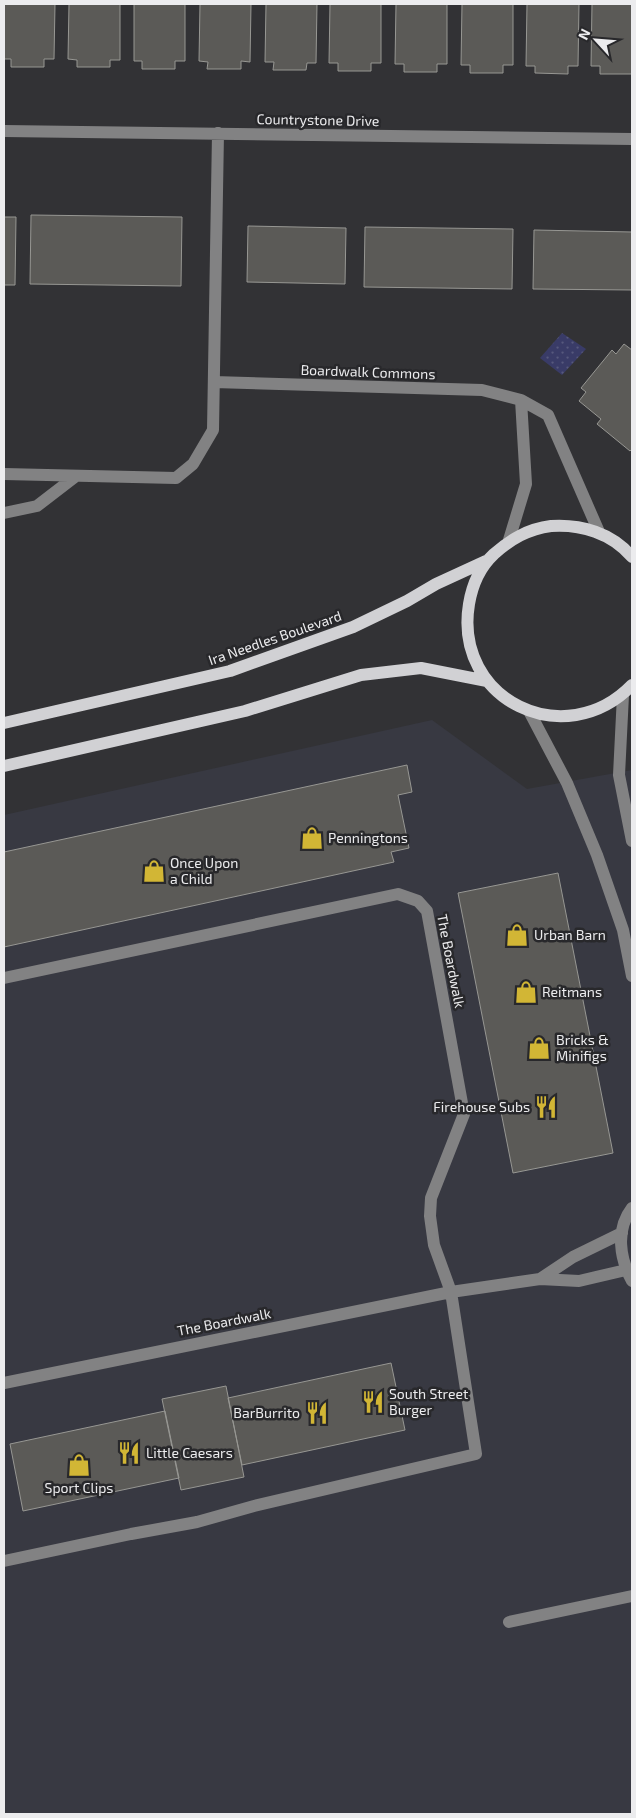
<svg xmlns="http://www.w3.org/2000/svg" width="636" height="1818" font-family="'Exo 2',sans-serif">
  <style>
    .built { fill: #383942 }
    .grass { fill: url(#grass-dots) }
    .building { fill: #5b5a57; stroke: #979793 }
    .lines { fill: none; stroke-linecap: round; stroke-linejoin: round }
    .minor { stroke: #828283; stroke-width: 12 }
    .major { stroke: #d1d1d4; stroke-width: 12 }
    .labels { text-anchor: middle; stroke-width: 5; stroke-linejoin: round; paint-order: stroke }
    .street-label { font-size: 14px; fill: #ececee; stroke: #28282b }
    .poi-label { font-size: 14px; fill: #ececee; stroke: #28282b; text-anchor: start }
  </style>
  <defs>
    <pattern id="grass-dots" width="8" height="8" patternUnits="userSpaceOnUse" patternTransform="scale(1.25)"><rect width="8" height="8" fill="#393b67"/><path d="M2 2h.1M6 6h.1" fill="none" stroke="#56587d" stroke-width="1.8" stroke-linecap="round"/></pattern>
  </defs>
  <rect width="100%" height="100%" fill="#323235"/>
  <path class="built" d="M432 720 527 789 632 770V1814H4V815Z"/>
  <path class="grass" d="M562 333 586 349 562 375 540 358Z"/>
  <path class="building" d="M4 4H55L54 59H44V67H11V59H4Z
    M69 4H120V60H110V67H77V60L68 59Z
    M134 4H185V61H175V69H142V61H134Z
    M200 4H251L250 62 241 61V69H207L208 62 199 61Z
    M266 4H317L316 63H307L306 70H273L274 62H265Z
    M330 4H381V63H371V71H338V63H329Z
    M396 4H447V64H437V72H404V64H395Z
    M462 4H513V65H503V73H470V65H461Z
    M527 4H579L578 66H568V74L535 73V66H526Z
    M592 4H632V74H600V66H591Z
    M31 215 182 217 181 286 30 284Z
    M4 217H16L15 285H4Z
    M248 226 346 228 345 284 247 282Z
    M365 227 513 229 512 289 364 287Z
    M534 230 632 232V290L533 289Z
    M624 344 632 350V449L630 451 597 424 601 419 579 401 586 392 581 388 612 350 616 354Z
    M407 765 412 792 398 795 409 848 391 852 394 862 4 947V852Z
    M558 873 613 1153 513 1173 458 893Z
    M391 1363 405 1430 242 1465 228 1398Z
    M226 1386 244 1477 181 1490 162 1399Z
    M165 1411 179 1478 23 1511 10 1444Z"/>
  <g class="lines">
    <path class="minor" d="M4 131 632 139
      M214 382 482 390 521 400 548 415 599 532
      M4 474 176 478 193 464 213 430 218 133
      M4 513 37 506 76 476
      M509 540 526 484 521 400
      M623 695 619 775 632 841
      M529 711 567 783 597 855 623 930 632 976
      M4 978 398 894 418 901 427 911 464 1114 431 1198 430 1216 434 1245 451 1292 476 1454 254 1506 197 1522 131 1534 4 1561
      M632 1208C615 1230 620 1259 632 1281
      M540 1279 573 1257 622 1233
      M4 1383 451 1292 540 1279 579 1281 626 1270
      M509 1622 632 1596"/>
    <path class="major" d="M632 557C612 533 581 524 551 526 528 529 511 539 494 554 480 567 472 586 469 604 453 700 565 754 632 685
      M4 723 230 671 353 627 407 601 436 584 486 561
      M4 766 245 711 361 675 421 668 487 681"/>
  </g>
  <defs>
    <symbol id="shop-bare" viewBox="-9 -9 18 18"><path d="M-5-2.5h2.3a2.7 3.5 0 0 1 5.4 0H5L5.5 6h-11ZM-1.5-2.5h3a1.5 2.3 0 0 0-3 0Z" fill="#d2b635" stroke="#28282b" stroke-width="2.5" paint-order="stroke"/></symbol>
    <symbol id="restaurant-bare" viewBox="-9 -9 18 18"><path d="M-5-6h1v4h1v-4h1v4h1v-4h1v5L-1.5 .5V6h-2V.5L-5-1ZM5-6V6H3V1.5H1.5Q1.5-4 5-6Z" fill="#d2b635" stroke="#28282b" stroke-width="2.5" paint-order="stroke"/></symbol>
  </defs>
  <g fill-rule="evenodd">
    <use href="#shop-bare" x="296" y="822" width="32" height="32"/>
    <use href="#shop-bare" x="138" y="855" width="32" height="32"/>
    <use href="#shop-bare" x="501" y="919" width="32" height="32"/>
    <use href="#shop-bare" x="510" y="976" width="32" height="32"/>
    <use href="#shop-bare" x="523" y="1032" width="32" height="32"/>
    <use href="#restaurant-bare" x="530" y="1091" width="32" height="32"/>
    <use href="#restaurant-bare" x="357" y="1386" width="32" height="32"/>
    <use href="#restaurant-bare" x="301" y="1397" width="32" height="32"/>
    <use href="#restaurant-bare" x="113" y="1437" width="32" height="32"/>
    <use href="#shop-bare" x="63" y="1449" width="32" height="32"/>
  </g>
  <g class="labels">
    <g class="street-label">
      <text transform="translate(318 120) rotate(1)" y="5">Countrystone Drive</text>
      <text transform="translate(368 372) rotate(2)" y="5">Boardwalk Commons</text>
      <text transform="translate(275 638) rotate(-19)" y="5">Ira Needles Boulevard</text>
      <text transform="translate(451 961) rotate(79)" y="5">The Boardwalk</text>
      <text transform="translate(224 1322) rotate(-11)" y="5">The Boardwalk</text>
    </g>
    <g class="poi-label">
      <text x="328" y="843">Penningtons</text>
      <text x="170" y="868">Once Upon<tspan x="170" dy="16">a Child</tspan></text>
      <text x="534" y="940">Urban Barn</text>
      <text x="542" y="997">Reitmans</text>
      <text x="556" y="1045">Bricks &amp;<tspan x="556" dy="16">Minifigs</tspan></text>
      <text x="530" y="1112" text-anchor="end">Firehouse Subs</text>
      <text x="389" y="1399">South Street<tspan x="389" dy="16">Burger</tspan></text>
      <text x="300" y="1418" text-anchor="end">BarBurrito</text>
      <text x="146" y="1458">Little Caesars</text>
      <text x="79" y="1493" text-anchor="middle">Sport Clips</text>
    </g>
  </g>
  <rect width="636" height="1818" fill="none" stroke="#ececee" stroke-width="10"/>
  <g transform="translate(596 40) rotate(296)" stroke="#28282b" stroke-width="4" paint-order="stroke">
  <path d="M0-4L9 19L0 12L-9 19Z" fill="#ececee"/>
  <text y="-8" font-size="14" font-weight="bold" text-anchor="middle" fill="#ececee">N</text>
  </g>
</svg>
